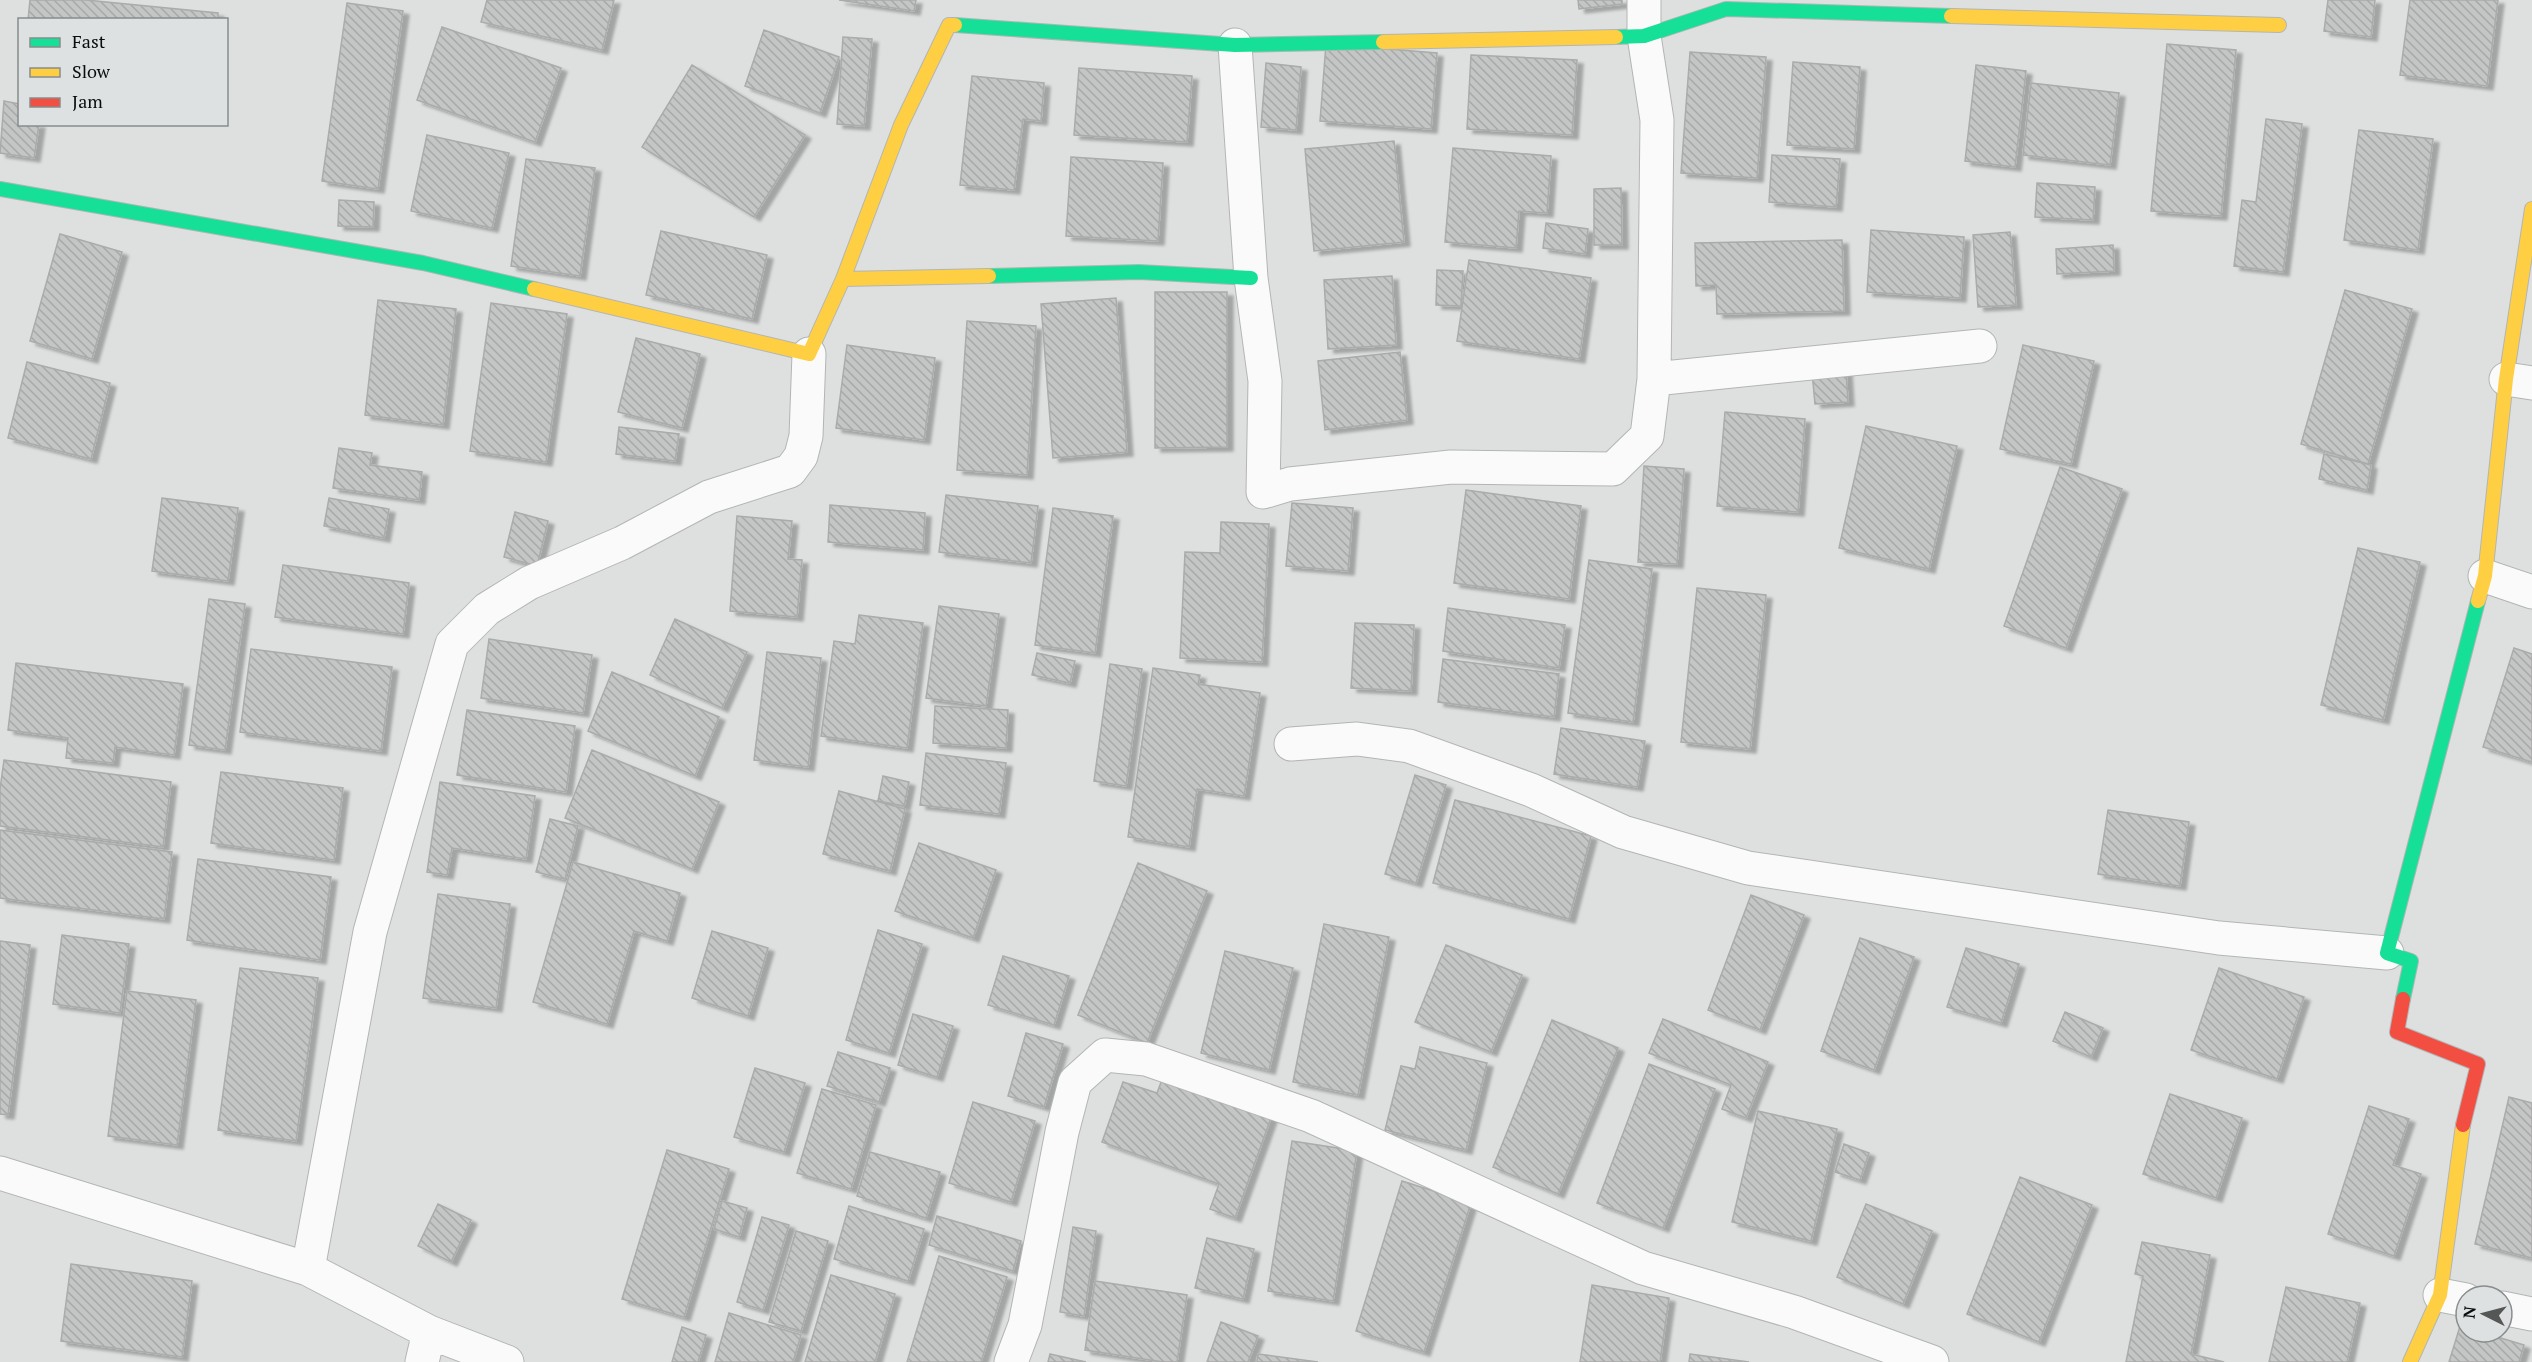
<svg xmlns="http://www.w3.org/2000/svg" width="2532" height="1362" font-family="'PT Serif',serif">
  <style>
    .building { fill: url(#building-back-hatch); stroke: #aaabab; stroke-width: 1.5; filter: url(#shadow) }
    .lines { fill: none; stroke-linecap: round; stroke-linejoin: round }
    .street-casing { stroke: #b3b5b5; stroke-width: 35 }
    .fast-casing { stroke: #b3b5b5; stroke-width: 16 }
    .slow-casing { stroke: #b3b5b5; stroke-width: 16 }
    .jam-casing { stroke: #b3b5b5; stroke-width: 16 }
    .street { stroke: #fafafa; stroke-width: 33 }
    .fast { stroke: #16e098; stroke-width: 14 }
    .slow { stroke: #ffcf43; stroke-width: 14 }
    .jam { stroke: #f24e42; stroke-width: 14 }
  </style>
  <defs>
    <pattern id="building-back-hatch" width="6" height="6" patternUnits="userSpaceOnUse" patternTransform="scale(1.5)"><rect width="6" height="6" fill="#c4c6c6"/><path d="M-1 5l2 2M0 0l6 6M5-1l2 2" fill="none" stroke="#a7a9a9"/></pattern>
    <filter id="shadow"><feDropShadow dx="6" dy="4" stdDeviation="1.5" flood-color="#0004"/></filter>
  </defs>
  <rect width="100%" height="100%" fill="#dee0e0"/>
  <path class="building" d="M30 0H86L218 13V20H28Z
    M487 0H614L602 50 481 22Z
    M839 0H916L914 11Z
    M1578 0H1622V4L1579 9Z
    M2328 0H2375L2371 37 2324 31Z
    M2410 0H2498L2487 86 2400 75Z
    M347 3 403 11 378 189 322 181Z
    M442 27 561 68 535 142 417 100Z
    M764 30 839 57 820 113 745 86Z
    M843 37 872 39 864 126 837 124Z
    M1326 44 1437 53 1431 129 1320 121Z
    M2167 44 2236 50 2221 216 2151 211Z
    M1690 52 1766 57 1757 178 1681 173Z
    M1471 55 1577 60 1572 135 1467 129Z
    M1793 62 1860 67 1854 149 1787 145Z
    M1266 63 1301 67 1296 130 1261 127Z
    M692 65 805 135 754 217 642 147Z
    M1976 65 2026 71 2015 167 1965 161Z
    M1079 68 1192 76 1187 142 1074 135Z
    M972 76 1044 83 1041 121 1023 119 1014 190 960 185Z
    M2031 83 2119 93 2110 165 2023 155Z
    M4 101 20 104V124H39L34 158 0 153Z
    M2266 119 2302 124 2283 272 2234 266 2242 200 2256 202Z
    M2359 130 2433 139 2418 250 2344 240Z
    M427 135 509 153 492 228 411 211Z
    M1394 141 1404 242 1314 251 1305 149Z
    M1453 148 1551 156 1547 213 1519 211 1516 248 1445 242Z
    M1772 155 1840 159 1836 207 1769 202Z
    M1071 157 1163 163 1158 241 1066 236Z
    M526 159 595 168 580 276 511 266Z
    M2037 183 2095 187 2093 220 2035 217Z
    M1621 188 1622 245H1594V189Z
    M339 200 374 202 373 227 338 226Z
    M1546 223 1588 229 1585 254 1543 248Z
    M1871 230 1964 237 1960 298 1867 292Z
    M661 231 767 255 752 319 646 295Z
    M2010 232 2016 305 1978 307 1973 235Z
    M60 234 122 252 92 359 30 341Z
    M1842 240 1844 311 1717 314 1716 285 1696 286 1695 243Z
    M2113 245 2114 271 2057 274 2056 249Z
    M1469 260 1591 278 1579 359 1457 341Z
    M1437 270 1463 271 1461 306 1436 305Z
    M1392 276 1396 345 1328 349 1324 280Z
    M2345 290 2412 309 2368 464 2301 444Z
    M1155 292H1227V447L1155 448Z
    M1116 298 1127 452 1053 458 1041 304Z
    M378 300 456 309 443 425 365 415Z
    M491 303 567 314 546 462 470 451Z
    M967 321 1036 326 1027 475 957 470Z
    M636 338 700 354 682 428 618 412Z
    M847 345 935 358 924 440 836 428Z
    M2023 345 2094 361 2071 464 2000 449Z
    M1400 352 1407 420 1325 430 1318 361Z
    M27 362 110 383 91 459 8 438Z
    M1846 370 1848 402 1815 404 1812 372Z
    M1725 412 1805 419 1798 512 1717 506Z
    M1866 426 1957 446 1929 569 1839 548Z
    M619 427 679 434 675 461 616 454Z
    M339 448 372 453 370 465 422 472 419 500 333 488Z
    M2324 454 2371 465 2367 490 2319 479Z
    M1644 466 1684 469 1677 564 1638 562Z
    M2060 467 2122 489 2066 648 2004 626Z
    M1466 490 1581 506 1569 599 1454 583Z
    M946 495 1038 506 1031 563 939 552Z
    M162 498 238 508 228 581 152 571Z
    M329 498 389 509 384 538 324 526Z
    M1292 503 1353 508 1348 571 1286 566Z
    M830 505 925 513 923 550 828 542Z
    M1053 508 1113 516 1095 653 1035 645Z
    M515 512 548 521 537 566 504 557Z
    M737 516 792 521 788 559 802 560 797 617 730 611Z
    M1221 522 1269 524 1262 662 1180 658 1185 552 1220 553Z
    M2358 548 2420 562 2383 720 2321 705Z
    M1589 560 1652 569 1633 722 1568 713Z
    M283 565 409 583 403 634 275 617Z
    M1697 588 1766 595 1750 749 1681 742Z
    M209 599 245 604 225 750 189 745Z
    M939 606 999 614 986 706 926 698Z
    M1448 608 1565 625 1559 668 1443 651Z
    M859 615 923 623 907 748 821 736 834 641 855 644Z
    M675 619 747 652 722 708 650 675Z
    M1355 623 1414 625 1411 691 1351 688Z
    M489 639 592 655 583 713 481 698Z
    M2514 648 2532 654V762L2483 747Z
    M251 649 392 667 381 751 240 732Z
    M767 652 821 658 808 767 754 760Z
    M1037 653 1075 661 1070 683 1032 675Z
    M1443 659 1559 674 1554 717 1438 702Z
    M16 663 183 684 174 755 115 747 113 763 66 758 68 738 8 730Z
    M1110 664 1142 669 1126 786 1094 781Z
    M1153 668 1200 675 1198 684 1260 693 1244 796 1197 789 1189 847 1128 837Z
    M612 672 719 717 695 776 588 731Z
    M935 706 1008 710 1006 748 933 743Z
    M467 710 575 726 566 792 457 775Z
    M1561 728 1645 741 1637 787 1554 774Z
    M592 750 719 802 692 869 565 818Z
    M926 753 1006 763 999 814 920 805Z
    M4 760 171 782 163 847 0 826V789Z
    M221 772 343 788 334 860 211 843Z
    M1415 775 1446 785 1416 883 1385 874Z
    M883 776 909 782 904 806 878 801Z
    M440 782 535 796 526 859 452 848 447 875 427 872Z
    M839 791 905 809 890 871 823 854Z
    M1455 800 1591 836 1569 919 1433 883Z
    M2108 810 2189 822 2180 886 2098 874Z
    M550 819 578 826 565 879 536 872Z
    M0 830 172 852 164 919 0 898Z
    M919 843 996 870 973 938 895 911Z
    M198 859 331 877 320 960 187 940Z
    M573 862 680 893 667 941 634 931 607 1024 533 1002Z
    M1138 863 1207 891 1147 1043 1078 1015Z
    M438 894 510 904 496 1008 423 998Z
    M1751 895 1804 915 1760 1030 1708 1010Z
    M1324 924 1389 937 1358 1095 1293 1082Z
    M878 930 922 944 889 1053 846 1040Z
    M712 931 768 948 748 1016 692 998Z
    M62 935 129 944 120 1013 53 1004Z
    M1860 938 1914 957 1874 1070 1821 1051Z
    M0 941 30 945 8 1115 0 1114Z
    M1446 945 1522 975 1491 1052 1415 1022Z
    M1966 948 2019 964 2001 1023 1947 1007Z
    M1225 951 1293 968 1269 1070 1201 1053Z
    M1003 956 1069 976 1054 1025 988 1005Z
    M240 968 318 978 296 1141 218 1130Z
    M2219 968 2304 997 2277 1079 2191 1050Z
    M127 991 196 1000 177 1145 108 1136Z
    M2065 1012 2103 1028 2091 1057 2053 1041Z
    M913 1014 953 1026 937 1077 898 1065Z
    M1663 1019 1768 1062 1746 1118 1722 1109 1731 1085 1649 1053Z
    M1552 1020 1618 1048 1558 1194 1493 1167Z
    M1026 1033 1063 1044 1044 1107 1008 1096Z
    M1420 1047 1487 1063 1466 1150 1385 1130 1401 1066 1415 1069Z
    M838 1052 890 1068 879 1102 827 1086Z
    M1649 1064 1715 1089 1663 1228 1597 1203Z
    M755 1068 805 1083 784 1152 734 1137Z
    M1163 1077 1272 1115 1235 1218 1210 1209 1219 1184 1102 1142 1123 1082 1157 1093Z
    M822 1089 876 1105 851 1189 797 1173Z
    M2170 1094 2242 1118 2216 1198 2143 1174Z
    M2509 1097 2532 1103V1258L2475 1244Z
    M973 1102 1035 1121 1011 1202 949 1183Z
    M2369 1106 2409 1119 2393 1165 2421 1174 2394 1256 2328 1234Z
    M1758 1111 1837 1129 1811 1241 1732 1222Z
    M1292 1141 1357 1151 1333 1301 1268 1291Z
    M1844 1144 1869 1153 1860 1180 1835 1172Z
    M667 1150 729 1169 684 1317 622 1299Z
    M870 1152 940 1172 926 1218 857 1196Z
    M2020 1177 2092 1205 2039 1342 1967 1314Z
    M1402 1181 1471 1203 1424 1352 1356 1331Z
    M722 1201 747 1208 739 1237 714 1229Z
    M438 1204 471 1220 451 1262 418 1246Z
    M1866 1204 1932 1231 1903 1304 1837 1277Z
    M849 1206 924 1229 908 1281 834 1259Z
    M937 1216 1021 1241 1013 1271 929 1245Z
    M762 1217 789 1225 763 1310 737 1302Z
    M1073 1227 1096 1231 1084 1316 1060 1312Z
    M796 1231 828 1241 801 1331 769 1322Z
    M1207 1238 1254 1249 1243 1299 1195 1288Z
    M2142 1242 2210 1255 2191 1354 2224 1362H2126L2143 1276 2135 1274Z
    M939 1256 1007 1277 981 1362H907Z
    M71 1264 192 1281 182 1357 61 1341Z
    M831 1275 895 1294 875 1362H805Z
    M1095 1281 1187 1295 1177 1362H1163L1085 1350Z
    M1592 1285 1669 1298 1660 1362H1580Z
    M2286 1287 2360 1303 2347 1362H2269Z
    M729 1313 801 1335 793 1362H715Z
    M1221 1322 1258 1336 1248 1362H1207Z
    M2460 1326 2466 1327V1332H2481L2524 1345 2519 1362H2449Z
    M682 1327 706 1335 698 1362H672Z
    M1050 1354 1086 1362H1048Z
    M1258 1354 1318 1362H1257Z
    M1690 1354 1749 1362H1689Z"/>
  <g class="lines">
    <defs>
      <path id="street" d="M1235 45 1251 278 1265 381 1263 492 1290 484 1451 467 1613 469 1647 436 1654 379 1657 120 1644 36V0
        M1654 379 1980 346
        M2506 379 2532 383
        M2485 576 2532 592
        M1291 744 1357 739 1409 746 1531 790 1623 832 1748 868 2219 938 2387 953
        M0 1173 308 1269 429 1332 507 1362
        M308 1269 370 932 452 644 487 609 529 583 622 543 709 497 790 471 801 456 806 436 809 354
        M2440 1295 2466 1300
        M2502 1308 2532 1314
        M422 1362 429 1332
        M1011 1362 1025 1325 1062 1132 1075 1082 1105 1055 1146 1059 1311 1116 1643 1268 1794 1312 1932 1362"/>
      <path id="fast" d="M955 25 1235 45 1383 42
        M1616 37 1644 36 1726 9 1951 16
        M0 189 423 263 534 289
        M989 276 1139 272 1251 278
        M2403 999 2411 961 2387 953 2478 601"/>
      <path id="slow" d="M1951 16 2279 25
        M1383 42 1616 37
        M843 279 901 125 949 25H955
        M534 289 809 354 843 279 989 276
        M2478 601 2485 576 2506 379 2532 209
        M2410 1362 2440 1295 2463 1125"/>
      <path id="jam" d="M2403 999 2397 1032 2478 1064 2463 1125"/>
    </defs>
    <use href="#street" class="street-casing"/>
    <use href="#fast" class="fast-casing"/>
    <use href="#slow" class="slow-casing"/>
    <use href="#jam" class="jam-casing"/>
    <use href="#street" class="street"/>
    <use href="#fast" class="fast"/>
    <use href="#slow" class="slow"/>
    <use href="#jam" class="jam"/>
  </g>
  <rect x="18" y="18" width="210" height="108" fill="#dde1e1" stroke="#898c8c" stroke-width="1.5"/>
  <rect x="30" y="38" width="30" height="9" fill="#16e098" stroke="#898c8c" stroke-width="1.5"/>
  <text x="72" y="48" font-size="18" fill="#0b0d0c">Fast</text>
  <rect x="30" y="68" width="30" height="9" fill="#ffcf43" stroke="#898c8c" stroke-width="1.5"/>
  <text x="72" y="78" font-size="18" fill="#0b0d0c">Slow</text>
  <rect x="30" y="98" width="30" height="9" fill="#f24e42" stroke="#898c8c" stroke-width="1.5"/>
  <text x="72" y="108" font-size="18" fill="#0b0d0c">Jam</text>
  <g transform="translate(2484 1314) rotate(276)"><circle r="28" fill="#dde1e1" stroke="#898c8c" stroke-width="1.5"/>
  <path d="M0-4.5L10 22L0 15L-10 22Z" fill="#555756"/>
  <text y="-9" font-size="16" font-weight="bold" text-anchor="middle" fill="#0b0d0c">N</text>
  </g>
</svg>
